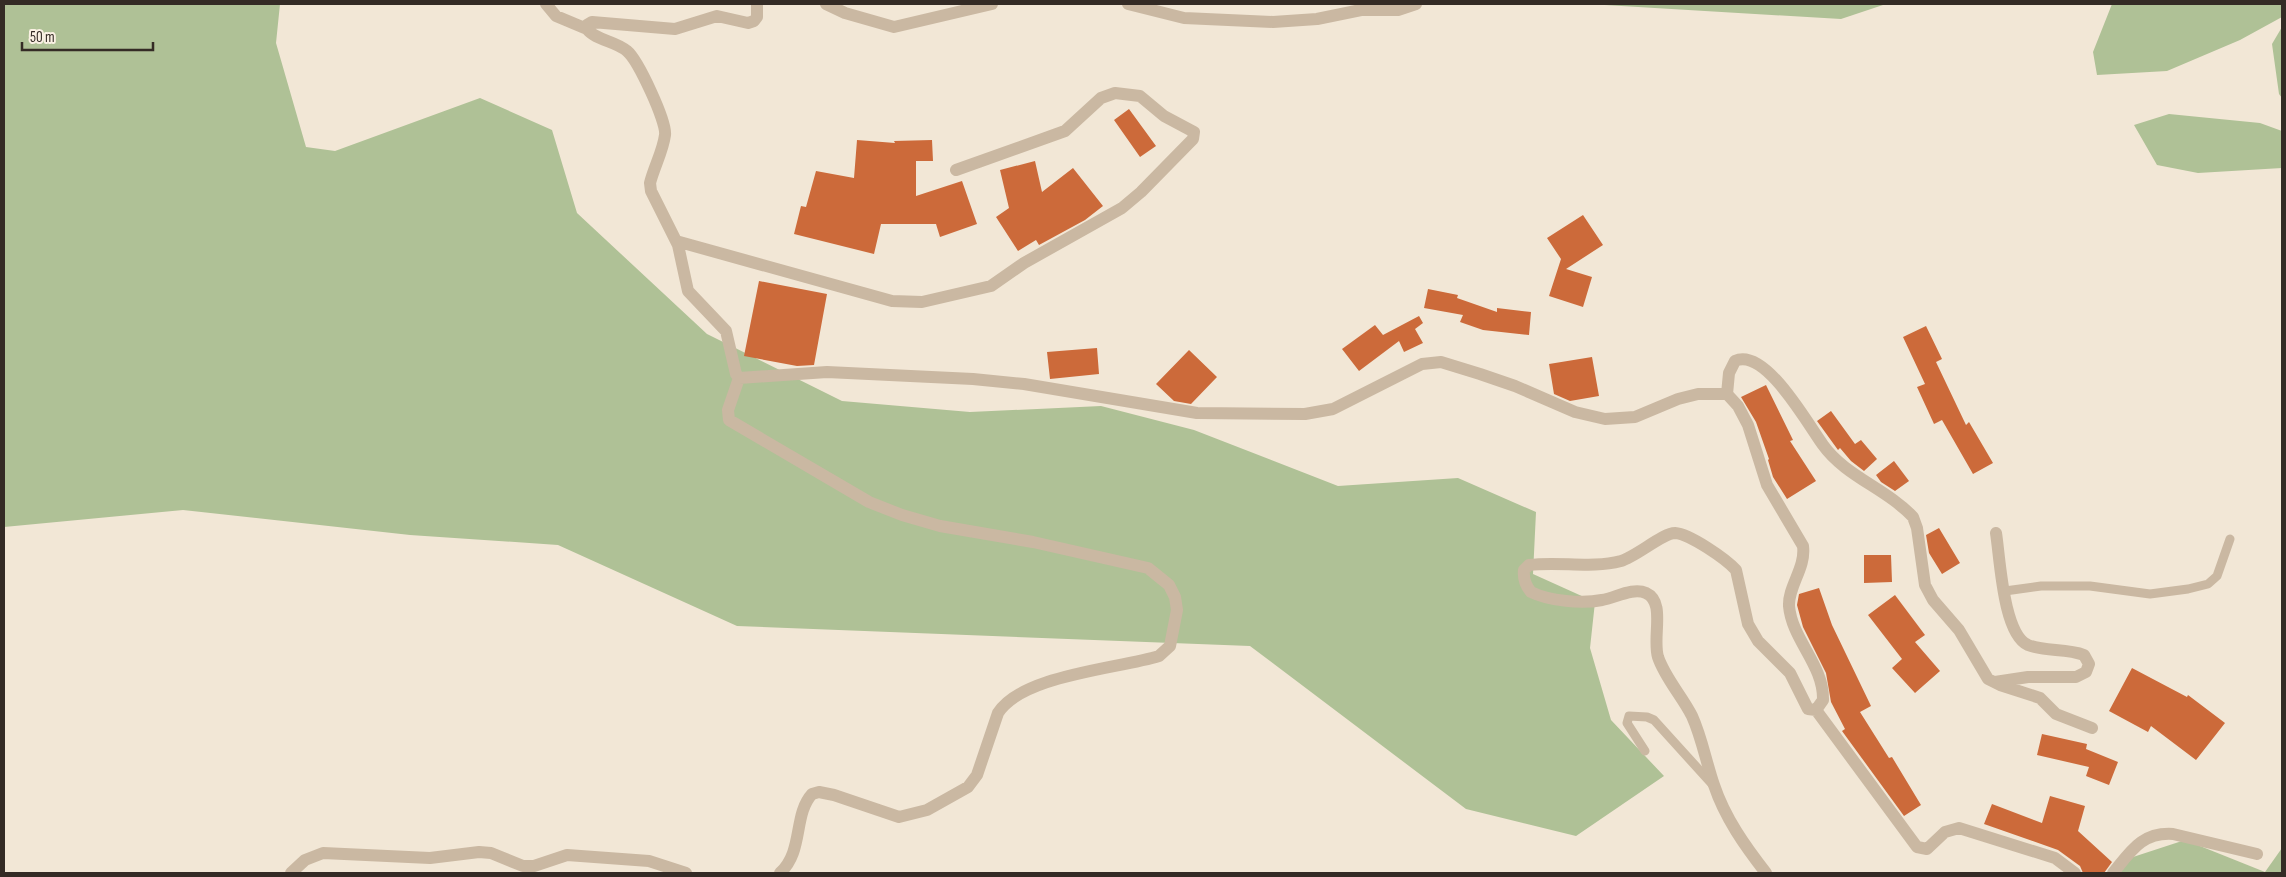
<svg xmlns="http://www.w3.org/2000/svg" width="2286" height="877" font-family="'Sofia Sans Condensed',sans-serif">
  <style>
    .green { fill: #afc196 }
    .building { fill: #cc6a3a }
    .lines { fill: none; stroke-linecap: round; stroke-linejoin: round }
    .lane { stroke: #cab8a2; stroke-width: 9 }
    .street { stroke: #cab8a2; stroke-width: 12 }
  </style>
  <rect width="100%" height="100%" fill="#f2e7d6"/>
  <path class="green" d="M4 4H280L276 43 306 147 335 151 480 98 552 130 577 213 707 334 842 401 970 412 1101 406 1194 430 1338 486 1458 478 1536 512 1533 574 1595 602 1590 648 1611 720 1664 776 1576 836 1466 809 1250 646 737 626 558 545 410 535 183 510 4 527Z
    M1588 4H1886L1841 19Z
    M2112 4H2282V17L2240 40 2167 71 2097 75 2093 52Z
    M2282 27V98L2279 94 2272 44Z
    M2169 114 2260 123 2282 131V168L2198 173 2157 165 2134 125Z
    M2185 840 2265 872 2282 848V873H2117L2130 858Z"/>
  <path class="building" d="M1129 109 1156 146 1140 157 1114 120Z
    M857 140 895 143 894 141 932 140 933 161H916V196L962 181 977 224 940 237 936 224H881L874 254 794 234 801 206 806 207 816 171 854 178Z
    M1035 161 1042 192 1073 168 1103 206 1085 220 1039 245 1036 240 1018 251 996 217 1009 208 1000 170Z
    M1583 215 1603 245 1566 269 1592 277 1583 307 1549 296 1561 259 1547 238Z
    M759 281 827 294 814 365 797 366 744 356Z
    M1428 289 1458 295 1457 298 1497 312V308L1531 312 1529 335 1483 330 1460 322 1463 315 1424 308Z
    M1419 316 1423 323 1415 329 1423 343 1404 352 1399 341 1359 371 1342 349 1375 325 1383 335Z
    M1926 326 1942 359 1936 362 1966 425 1969 422 1993 463 1973 474 1942 420 1934 424 1917 387 1925 384 1903 337Z
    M1097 348 1099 374 1050 379 1047 352Z
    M1189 350 1217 377 1191 404 1174 401 1156 384Z
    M1592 357 1599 396 1570 401 1554 394 1549 364Z
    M1766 385 1793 440 1790 441 1816 481 1787 499 1773 477 1768 460 1769 459 1756 422 1741 397Z
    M1831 411 1855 444 1861 440 1877 459 1864 471 1851 461 1840 448 1838 450 1817 421Z
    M1894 461 1909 481 1895 491 1881 482 1876 475Z
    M1939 528 1960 563 1942 574 1929 553 1926 535Z
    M1864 555H1891L1892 582 1864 583Z
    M1819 588 1832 625 1871 706 1860 712 1889 758 1892 757 1921 805 1904 816 1842 731 1845 729 1831 702 1826 673 1803 627 1797 605 1799 594Z
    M1895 595 1925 635 1915 642 1940 671 1915 693 1892 668 1902 659 1868 615Z
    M2132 668 2187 697 2188 695 2225 723 2196 760 2151 726 2148 732 2109 711Z
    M2042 734 2087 744 2086 749 2118 762 2109 785 2086 776 2089 767 2037 755Z
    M2050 796 2085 806 2078 831 2112 862 2104 873H2083L2080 866 2058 850 1984 824 1992 804 2042 823Z"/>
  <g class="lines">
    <path class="lane" d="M2005 591 2041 586H2090L2150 594 2188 589 2208 584 2217 576 2230 539
      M1645 751 1627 723 1629 716 1647 717 1654 720 1712 784"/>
    <path class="street" d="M546 4 556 16 587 29
      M757 4V17L754 21 748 23 717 16 675 29 592 22 587 25V29C595 40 616 41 627 51 638 60 667 122 665 135 663 151 654 167 650 183L651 191 678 245 688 291 726 331 736 374 739 378 827 372 973 379 1024 384 1197 413 1305 414 1333 409 1422 364 1441 362 1480 374 1515 386 1575 412 1605 419 1635 417 1678 399 1698 394H1727L1738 406 1748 425 1767 485 1803 546C1806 568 1788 586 1789 606 1792 640 1824 665 1823 700L1816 710 1808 709 1790 673 1758 641 1748 624 1736 570C1726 559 1690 534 1675 533 1663 533 1637 556 1621 561 1591 569 1560 561 1529 565L1524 570C1523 579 1525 585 1531 592 1549 601 1582 604 1602 600 1615 598 1633 587 1646 593 1666 602 1652 637 1658 657 1665 678 1682 696 1692 716 1702 738 1706 762 1714 785 1725 818 1745 846 1766 873
      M826 4 845 13 894 27 992 4
      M1128 4 1184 18 1273 22 1317 19 1361 10H1398L1416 4
      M676 241 892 301 922 302 991 286 1024 263 1122 208 1141 192 1193 139 1194 132 1164 116 1140 96 1115 93 1101 98 1065 131 956 170
      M739 378 728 410 729 420 869 502 902 515 940 526 1033 542 1148 568 1169 585 1175 597 1177 610 1170 646 1159 656C1117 669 1022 675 998 713L977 775 968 787 927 810 899 817 834 795 819 792 812 794C793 815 804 851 780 873
      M1727 394 1729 373 1735 361C1765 347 1807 423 1823 445 1845 476 1887 489 1913 517L1917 528 1925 585 1933 600 1959 630 1988 679 2000 685 2040 698 2056 714 2092 728
      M1995 682 2028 677H2076L2086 672 2089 664 2084 655C2066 648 2045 652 2028 645 2003 634 2000 558 1996 533
      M1816 710 1917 847 1927 849 1945 832 1959 828 2055 858 2075 873
      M291 873 305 860 323 853 430 858 479 852 491 853 523 866H534L567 855 649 861 686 873
      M2113 873C2131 851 2142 832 2173 834L2257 854"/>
  </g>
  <rect width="2286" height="877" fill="none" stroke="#342b25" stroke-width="10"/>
  <path d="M22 42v8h131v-8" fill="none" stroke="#342b25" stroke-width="2.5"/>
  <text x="30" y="42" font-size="15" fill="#342b25" stroke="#faf1e3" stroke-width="4" paint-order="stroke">50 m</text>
</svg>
